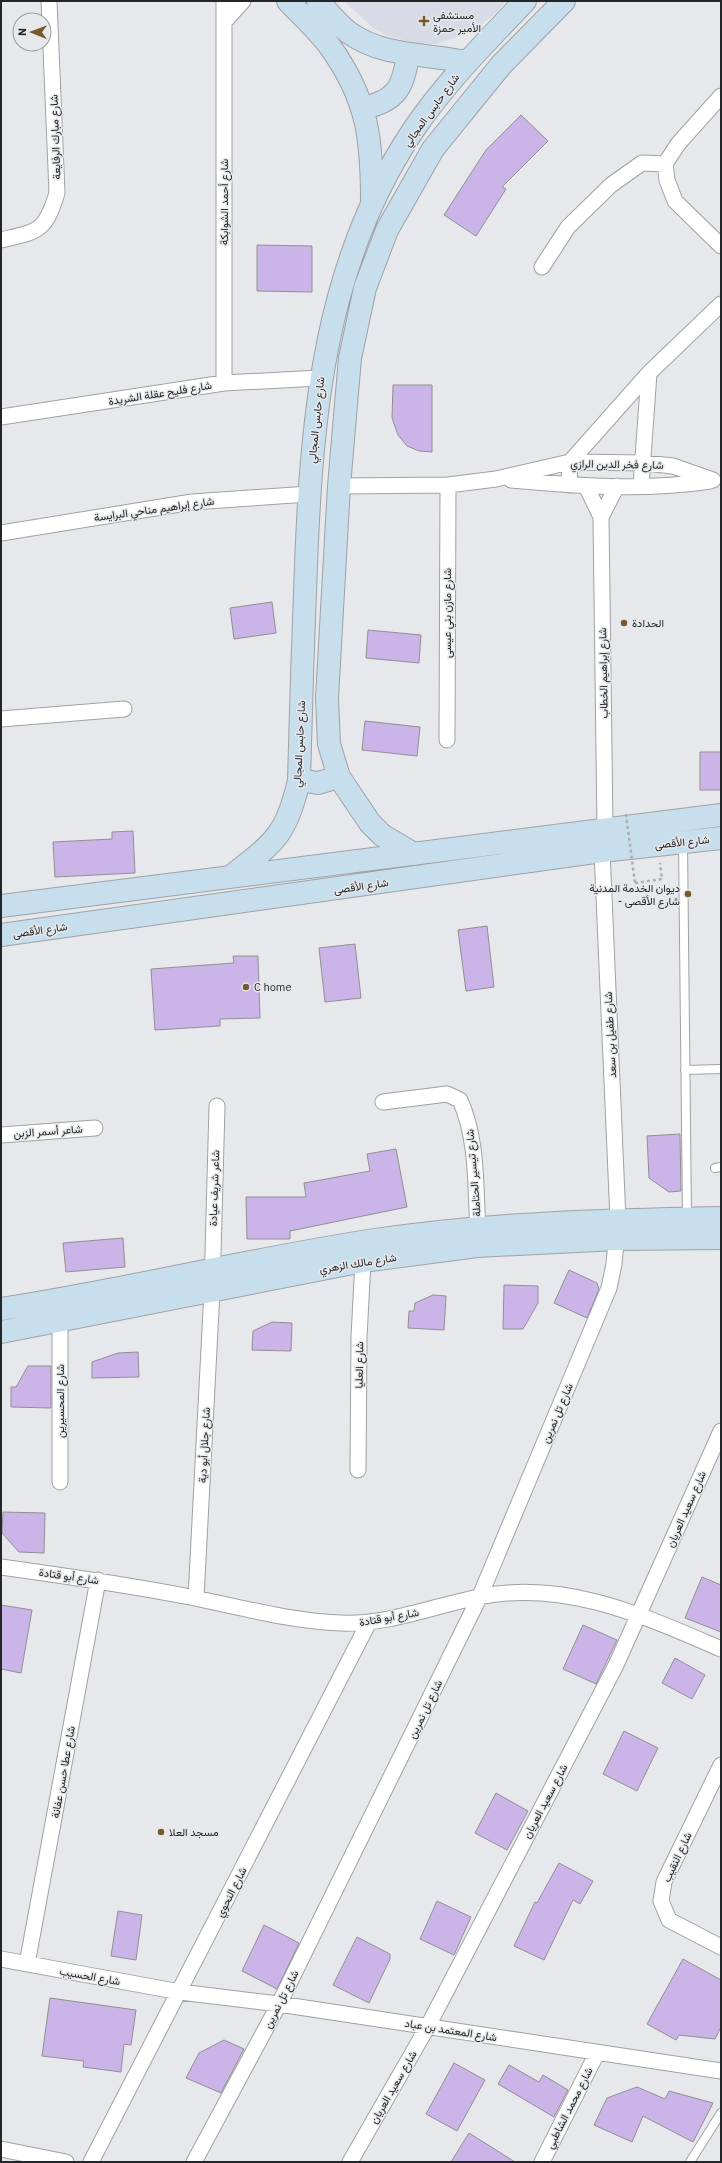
<svg xmlns="http://www.w3.org/2000/svg" width="722" height="2163" font-family="'IBM Plex Sans',Vazirmatn,sans-serif">
  <style>
    .built { fill: #d8dbe6 }
    .building { fill: #cbb4e7; stroke: #918f93 }
    .lines { fill: none; stroke-linecap: round; stroke-linejoin: round }
    .lane-casing { stroke: #a0a1a5; stroke-width: 10 }
    .street-casing { stroke: #a0a1a5; stroke-width: 17 }
    .secondary-casing { stroke: #a0a1a5; stroke-width: 24 }
    .path { stroke: #abadb0; stroke-width: 2.5; stroke-dasharray: 3 3; stroke-linecap: butt }
    .lane { stroke: #fff; stroke-width: 8 }
    .street { stroke: #fff; stroke-width: 15 }
    .secondary { stroke: #c7deed; stroke-width: 22 }
    .path-bridge { stroke: #abadb0; stroke-width: 2.5; stroke-dasharray: 3 3; stroke-linecap: butt }
    .poi-dot { fill: #76592d; stroke: #e6e8ec; stroke-width: 1.5 }
    .labels { text-anchor: middle; stroke-width: 3; stroke-linejoin: round; paint-order: stroke }
    .poi-label { font-size: 11px; fill: #242526; stroke: #e6e8ec; text-anchor: start }
    .street-label { font-size: 11px; fill: #242526; stroke: #e6e8ec }
  </style>
  <rect width="100%" height="100%" fill="#e6e8ec"/>
  <path class="built" d="M344 1H506L496 13 476 28 454 38 436 44 415 43 388 36 373 28Z"/>
  <path class="building" d="M521 115 548 141 502 187 506 189 476 236 444 215 486 150Z
    M257 245 312 246V292L257 291Z
    M393 385H432V452L419 451 407 446 398 435 392 418Z
    M272 602 276 633 234 639 230 608Z
    M368 630 421 635 419 663 366 658Z
    M365 721 420 727 417 756 362 750Z
    M700 752H721V790H700Z
    M133 831 135 873 55 877 53 842 112 839V832Z
    M487 926 494 987 466 991 458 930Z
    M355 944 361 998 325 1002 319 948Z
    M233 956H258L260 1018 220 1019V1026L155 1030 151 969 234 963Z
    M680 1134 681 1191 669 1192 649 1178 647 1136Z
    M396 1149 407 1207 290 1231V1239H247L246 1197H306L304 1183 370 1171 367 1154Z
    M123 1238 125 1267 66 1272 63 1243Z
    M569 1270 597 1283 599 1289 587 1318 554 1303Z
    M504 1285 538 1286V1303L523 1329H503Z
    M433 1295 446 1296 444 1330 408 1328 409 1311H414L415 1303Z
    M272 1322 292 1323 291 1351 252 1350 253 1331Z
    M138 1352 139 1377 92 1378V1362L118 1353Z
    M28 1366H51V1408L11 1407V1387H16Z
    M3 1512 45 1513 44 1553 19 1552 2 1533Z
    M702 1577 721 1585V1632L685 1618Z
    M1 1605 32 1610 21 1673 1 1669Z
    M583 1625 617 1640 596 1684 563 1669Z
    M675 1658 705 1675 692 1699 662 1683Z
    M624 1731 658 1748 637 1791 603 1774Z
    M496 1793 528 1811 507 1850 475 1833Z
    M559 1863 593 1881 580 1904 573 1900 544 1960 514 1946 535 1902 537 1903Z
    M437 1901 471 1917 454 1955 420 1939Z
    M118 1911 142 1915 136 1960 111 1956Z
    M264 1925 299 1943 277 1989 242 1971Z
    M357 1937 390 1954V1959L369 2003 333 1985Z
    M683 1959 721 1980V2027L715 2039 679 2035 676 2040 647 2024Z
    M50 1998 136 2010 131 2045 124 2044 121 2072 83 2067 84 2061 42 2056Z
    M224 2040 244 2049 221 2093 186 2078 199 2053Z
    M454 2063 485 2080 457 2131 426 2114Z
    M509 2065 539 2082 543 2075 568 2090 554 2117 498 2084Z
    M637 2087 665 2099 669 2091 713 2103 693 2142 643 2116 632 2142 594 2125 607 2098Z
    M469 2133 515 2162H451Z"/>
  <g class="lines">
    <defs>
      <path id="lane" d="M683 843 687 1218
        M685 1070 721 1069
        M715 1168 721 1167
        M690 2162 721 2113"/>
      <path id="street" d="M224 1V383
        M224 22 243 1
        M721 96 678 144 665 164 667 180 675 201 721 246
        M1 240C39 231 45 232 57 193L49 1
        M542 267 568 227 611 185 642 163 665 164
        M1 417 224 383 320 378
        M511 480C577 486 644 491 710 481
        M569 485 570 462 649 373 721 304
        M339 486 448 485 496 479 570 462 645 463 673 466 713 480
        M586 486 601 517 605 829
        M641 486 649 373
        M601 517 617 486
        M1 533 192 502 309 494
        M1 719 124 709
        M447 740 448 485
        M383 1102 447 1094 460 1100C478 1140 475 1186 478 1229
        M1 1135 95 1128
        M60 1320V1482
        M358 1470 359 1337 363 1261
        M1 1567C66 1576 130 1585 195 1598 243 1608 291 1621 341 1623 388 1625 433 1606 479 1597 565 1579 644 1616 721 1649
        M196 1598 212 1291 217 1106
        M721 1765 664 1882 661 1901 669 1920 721 1947
        M1 1959 180 1992 279 2004 721 2071
        M27 1964 98 1580
        M1 2149 66 2162
        M91 2162 369 1622
        M194 2162 279 2004 480 1596 609 1288 614 1264 618 1220 602 851
        M350 2162 428 2026 616 1665 721 1431
        M542 2162 597 2053"/>
      <path id="secondary" d="M288 1C302 16 319 31 331 48 368 100 372 140 372 201
        M318 1C327 11 337 23 348 32 384 58 426 53 466 62
        M363 108C397 101 403 87 408 55
        M299 780 318 783 339 777
        M414 854 382 835 370 823 339 777 329 744 327 698 339 486 350 358 365 288 387 230 433 149 502 64 564 1
        M233 875C275 842 287 834 299 780 301 708 303 637 306 565 312 412 325 263 412 132 444 84 485 43 525 1
        M1 906 721 815
        M1 935 602 851 721 838
        M1 1309C126 1290 249 1259 375 1240 489 1223 606 1220 721 1218
        M1 1332 363 1261 477 1246 617 1239 721 1238"/>
    </defs>
    <use href="#lane" class="lane-casing"/>
    <use href="#street" class="street-casing"/>
    <use href="#secondary" class="secondary-casing"/>
    <path class="path" d="M635 883 662 879 660 863"/>
    <use href="#lane" class="lane"/>
    <use href="#street" class="street"/>
    <use href="#secondary" class="secondary"/>
    <path class="path-bridge" d="M626 814 635 883"/>
  </g>
  <g class="poi-dot">
    <path d="M422 15h4v4h4v4h-4v4h-4v-4h-4v-4h4z"/>
    <circle cx="624" cy="623" r="4"/>
    <circle cx="688" cy="894" r="4"/>
    <circle cx="246" cy="987" r="4"/>
    <circle cx="161" cy="1832" r="4"/>
  </g>
  <g class="labels">
    <g class="poi-label">
      <text x="433" y="19">مستشفى<tspan x="433" dy="13">الأمير حمزة</tspan></text>
      <text x="632" y="627">الحدادة</text>
      <text x="680" y="892" text-anchor="end">ديوان الخدمة المدنية<tspan x="680" dy="13">- شارع الأقصى</tspan></text>
      <text x="254" y="991">C home</text>
      <text x="169" y="1836">مسجد العلا</text>
    </g>
    <g class="street-label">
      <text transform="translate(431 110) rotate(-54)" y="4">شارع حابس المجالي</text>
      <text transform="translate(55 137) rotate(-92)" y="4">شارع مبارك الرفايعة</text>
      <text transform="translate(224 202) rotate(-90)" y="4">شارع أحمد الشوابكة</text>
      <text transform="translate(160 393) rotate(-9)" y="4">شارع فليح عقلة الشريدة</text>
      <text transform="translate(316 420) rotate(-84)" y="4">شارع حابس المجالي</text>
      <text transform="translate(617 464) rotate(1)" y="4">شارع فخر الدين الرازي</text>
      <text transform="translate(154 509) rotate(-8)" y="4">شارع إبراهيم مناحي البرايسة</text>
      <text transform="translate(447 613) rotate(-90)" y="4">شارع مازن بني عيسى</text>
      <text transform="translate(603 673) rotate(-91)" y="4">شارع إبراهيم الخطاب</text>
      <text transform="translate(299 744) rotate(-87)" y="4">شارع حابس المجالي</text>
      <text transform="translate(682 842) rotate(-6)" y="4">شارع الأقصى</text>
      <text transform="translate(361 886) rotate(-8)" y="4">شارع الأقصى</text>
      <text transform="translate(40 930) rotate(-8)" y="4">شارع الأقصى</text>
      <text transform="translate(610 1035) rotate(-93)" y="4">شارع طفيل بن سعد</text>
      <text transform="translate(48 1131) rotate(-4)" y="4">شاعر أسمر الزبن</text>
      <text transform="translate(473 1173) rotate(-95)" y="4">شارع تيسير الحتاملة</text>
      <text transform="translate(214 1188) rotate(-88)" y="4">شاعر شريف عيادة</text>
      <text transform="translate(358 1263) rotate(-9)" y="4">شارع مالك الزهري</text>
      <text transform="translate(359 1365) rotate(-89)" y="4">شارع العليا</text>
      <text transform="translate(60 1401) rotate(-90)" y="4">شارع المحسيرين</text>
      <text transform="translate(557 1413) rotate(-67)" y="4">شارع تل نمرين</text>
      <text transform="translate(204 1445) rotate(-87)" y="4">شارع جلال أبو دية</text>
      <text transform="translate(686 1509) rotate(-66)" y="4">شارع سعيد العريان</text>
      <text transform="translate(69 1576) rotate(8)" y="4">شارع أبو قتادة</text>
      <text transform="translate(389 1617) rotate(-10)" y="4">شارع أبو قتادة</text>
      <text transform="translate(425 1709) rotate(-64)" y="4">شارع تل نمرين</text>
      <text transform="translate(63 1772) rotate(-80)" y="4">شارع عطا حسن عفانة</text>
      <text transform="translate(545 1801) rotate(-62)" y="4">شارع سعيد العريان</text>
      <text transform="translate(677 1857) rotate(-65)" y="4">شارع النقيب</text>
      <text transform="translate(231 1892) rotate(-63)" y="4">شارع النحوي</text>
      <text transform="translate(90 1976) rotate(10)" y="4">شارع الحسيب</text>
      <text transform="translate(281 1999) rotate(-63)" y="4">شارع تل نمرين</text>
      <text transform="translate(451 2030) rotate(9)" y="4">شارع المعتمد بن عباد</text>
      <text transform="translate(393 2087) rotate(-60)" y="4">شارع سعيد العريان</text>
      <text transform="translate(569 2108) rotate(-63)" y="4">شارع محمد الشاطبي</text>
    </g>
  </g>
  <rect width="722" height="2163" fill="none" stroke="#242526" stroke-width="4"/>
  <g transform="translate(32 32) rotate(271)"><circle r="19" fill="#e6e8ec" stroke="#989a9d"/>
  <path d="M0-3L7 15L0 10L-7 15Z" fill="#76592d"/>
  <text y="-6" font-size="11" font-weight="bold" text-anchor="middle" fill="#242526">N</text>
  </g>
</svg>
